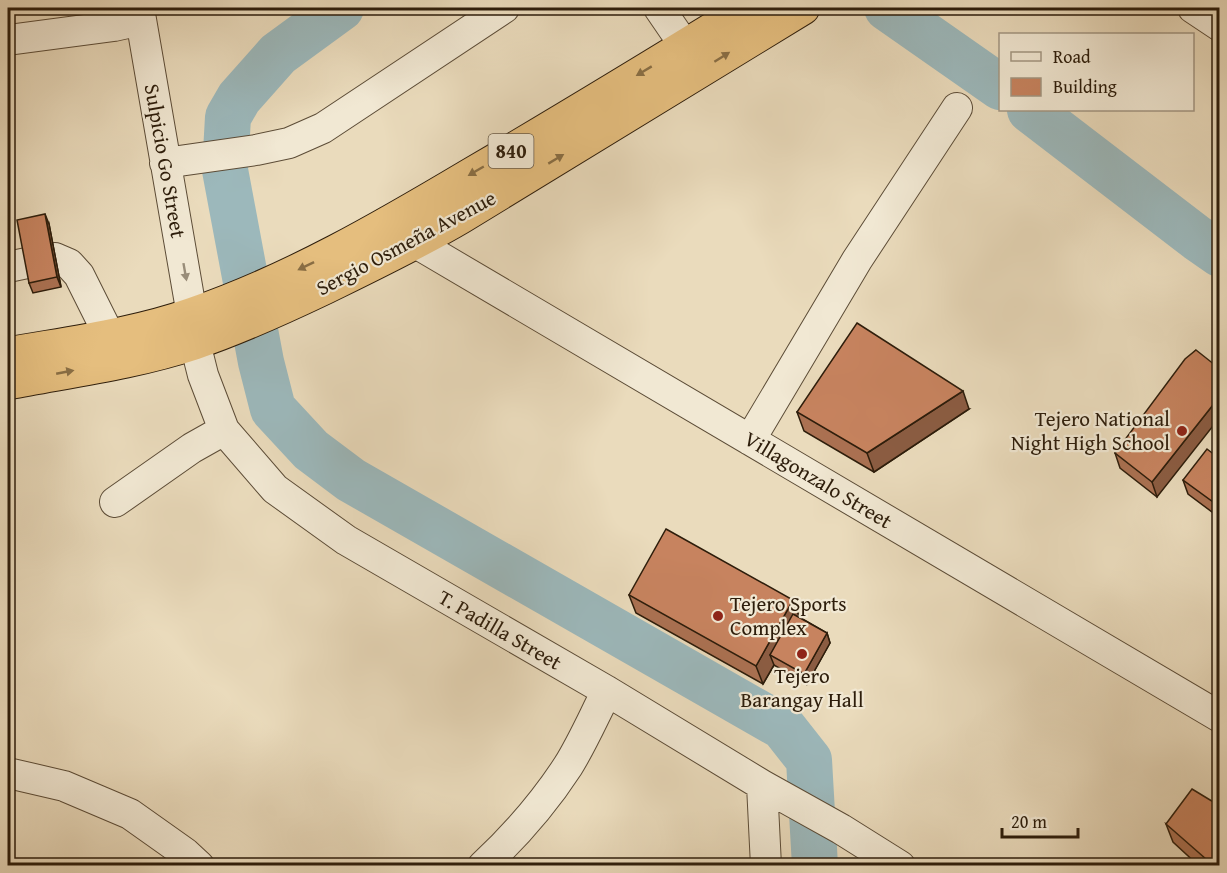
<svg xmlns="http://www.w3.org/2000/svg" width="1227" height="873" font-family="'Gentium Book Plus',serif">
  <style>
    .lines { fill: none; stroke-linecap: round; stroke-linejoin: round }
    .river { stroke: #9cb8bb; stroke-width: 46 }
    .minor-casing { stroke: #5c4c37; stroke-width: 32 }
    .highway-casing { stroke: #2d1d0b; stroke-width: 35 }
    .minor { stroke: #f1e8d3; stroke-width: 30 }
    .highway { stroke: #e5be7e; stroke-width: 33 }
    .wall { fill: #ab7152; stroke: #2d1d0b; stroke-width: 1.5 }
    .shaded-wall { fill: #8b5c42; stroke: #2d1d0b; stroke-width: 1.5 }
    .building { fill: #c7835f; stroke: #2d1d0b; stroke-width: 1.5 }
    .oneway { fill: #896e44 }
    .oneway2 { fill: #998d79 }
    .poi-dot { fill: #8f2418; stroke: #f1e8d3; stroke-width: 2 }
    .labels { text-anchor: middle; stroke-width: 4.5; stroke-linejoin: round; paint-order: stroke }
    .shield { fill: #f1e8d3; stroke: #685a47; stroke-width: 1.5 }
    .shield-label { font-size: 20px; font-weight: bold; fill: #2d1d0b }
    .street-label { font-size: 21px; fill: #2d1d0b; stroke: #f1e8d3 }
    .poi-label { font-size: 21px; fill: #2d1d0b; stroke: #f1e8d3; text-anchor: end }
  </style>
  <rect width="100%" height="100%" fill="#eadbbc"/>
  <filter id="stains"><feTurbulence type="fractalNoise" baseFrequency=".00333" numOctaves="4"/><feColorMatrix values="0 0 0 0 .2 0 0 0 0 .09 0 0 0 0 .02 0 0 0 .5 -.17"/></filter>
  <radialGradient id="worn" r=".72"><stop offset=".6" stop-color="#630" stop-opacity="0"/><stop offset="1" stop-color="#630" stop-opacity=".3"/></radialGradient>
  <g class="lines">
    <path class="river" d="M341 8 278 54 239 98 228 117 225 170 261 362 273 409 311 450 351 480 783 727 809 760 815 866
      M887 8 1000 87
      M1030 110 1197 238 1220 254"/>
    <defs>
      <path id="minor" d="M139 8 192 315 195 343 203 375 224 430 275 489 346 540 607 691 762 785 841 829 900 866
        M659 8 685 46
        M1193 8 1220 26
        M8 40 114 26 141 20
        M165 163 256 150 289 143 323 128 504 8
        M416 243 1220 717
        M55 258 69 264 79 275 109 335
        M8 267 27 263
        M750 440 857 260 957 108
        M115 502 192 448 224 430
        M8 773 64 786 130 814 185 853 199 866
        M762 785 766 866
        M483 866C515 836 544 803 568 766 583 742 594 716 607 691"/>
      <path id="highway" d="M8 354C69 343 134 335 193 314 292 280 383 227 472 174 564 120 656 64 747 8
        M8 383C70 371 134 363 194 343 239 328 282 308 324 288 371 265 417 243 461 217L803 8"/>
    </defs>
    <use href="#minor" class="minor-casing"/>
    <use href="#highway" class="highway-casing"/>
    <use href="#minor" class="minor"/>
    <use href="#highway" class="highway"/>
  </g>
  <path class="wall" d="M49 224 61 287 33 293 29 283Z
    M1196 350 1157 497 1120 468 1115 453Z
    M969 409 874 472 804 431 797 412Z
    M1220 459V518L1188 494 1183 480Z
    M629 595 793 600 799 617 827 633 830 643 807 684 774 665 763 684 636 613Z
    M1166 824 1220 866H1199L1173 842Z"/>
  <path class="shaded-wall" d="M45 214 49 224 61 287 57 277Z
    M963 391 969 409 874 472 867 453Z
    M1220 396V417L1157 497 1152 482Z
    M793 600 800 619 770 655 774 665 763 684 756 666Z
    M827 633 830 643 807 684 804 674Z"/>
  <path class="building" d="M45 214 57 277 29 283 17 220Z
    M857 323 963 391 867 453 797 412Z
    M1196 350 1220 369V396L1152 482 1115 453 1185 359Z
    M1207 449 1220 459V507L1183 480Z
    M666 529 793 600 756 666 629 595Z
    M793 614 827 633 804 674 770 655Z
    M1192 789 1220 806V866H1214L1166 824Z"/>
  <defs><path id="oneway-solid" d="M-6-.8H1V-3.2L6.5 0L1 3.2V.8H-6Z" transform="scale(1.5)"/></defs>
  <g class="oneway">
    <use href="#oneway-solid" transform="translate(722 57) rotate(-32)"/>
    <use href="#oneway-solid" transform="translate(644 71) rotate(149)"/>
    <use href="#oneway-solid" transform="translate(556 159) rotate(-31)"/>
    <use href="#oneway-solid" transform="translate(476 171) rotate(150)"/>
    <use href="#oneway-solid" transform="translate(306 266) rotate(154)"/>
    <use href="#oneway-solid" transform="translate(65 372) rotate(-11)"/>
  </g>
  <use class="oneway2" href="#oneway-solid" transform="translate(185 272) rotate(80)"/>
  <g class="poi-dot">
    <circle cx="1182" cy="431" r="6"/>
    <circle cx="718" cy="616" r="6"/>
    <circle cx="802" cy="654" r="6"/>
  </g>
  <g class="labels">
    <rect class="shield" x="488.5" y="134" width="45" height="34" rx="4.5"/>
    <g class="shield-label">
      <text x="511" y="158">840</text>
    </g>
    <g class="street-label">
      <text transform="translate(165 161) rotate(80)" y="7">Sulpicio Go Street</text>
      <text transform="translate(406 243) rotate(-28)" y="7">Sergio Osmeña Avenue</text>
      <text transform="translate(818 480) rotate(31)" y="7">Villagonzalo Street</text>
      <text transform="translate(500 630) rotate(30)" y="7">T. Padilla Street</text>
    </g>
    <g class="poi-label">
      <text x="1170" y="426">Tejero National<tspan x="1170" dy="24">Night High School</tspan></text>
      <text x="730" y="611" text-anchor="start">Tejero Sports<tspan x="730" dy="24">Complex</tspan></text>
      <text x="802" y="683" text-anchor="middle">Tejero<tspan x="802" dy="24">Barangay Hall</tspan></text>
    </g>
  </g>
  <rect width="1227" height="873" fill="none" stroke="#eadbbc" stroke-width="30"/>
  <rect x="9" y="9" width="1209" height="855" fill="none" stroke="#2d1d0b" stroke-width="3"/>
  <rect x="15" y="15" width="1197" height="843" fill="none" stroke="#2d1d0b" stroke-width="1.5"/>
  <rect x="999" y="33" width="195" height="78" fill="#f1e8d3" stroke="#a39783" stroke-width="1.5"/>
  <rect x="1011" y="52" width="30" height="9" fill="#f1e8d3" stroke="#a39783" stroke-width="1.5"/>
  <text x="1053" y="63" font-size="18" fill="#2d1d0b">Road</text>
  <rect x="1011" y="78" width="30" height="18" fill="#c7835f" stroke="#a39783" stroke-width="1.5"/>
  <text x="1053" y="93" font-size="18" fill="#2d1d0b">Building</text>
  <path d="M1002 828v9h76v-9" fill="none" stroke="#2d1d0b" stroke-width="3"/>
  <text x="1011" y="828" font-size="18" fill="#2d1d0b" stroke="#f1e8d3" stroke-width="4.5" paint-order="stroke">20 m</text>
  <rect width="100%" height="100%" filter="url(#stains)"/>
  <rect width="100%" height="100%" fill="url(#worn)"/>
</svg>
